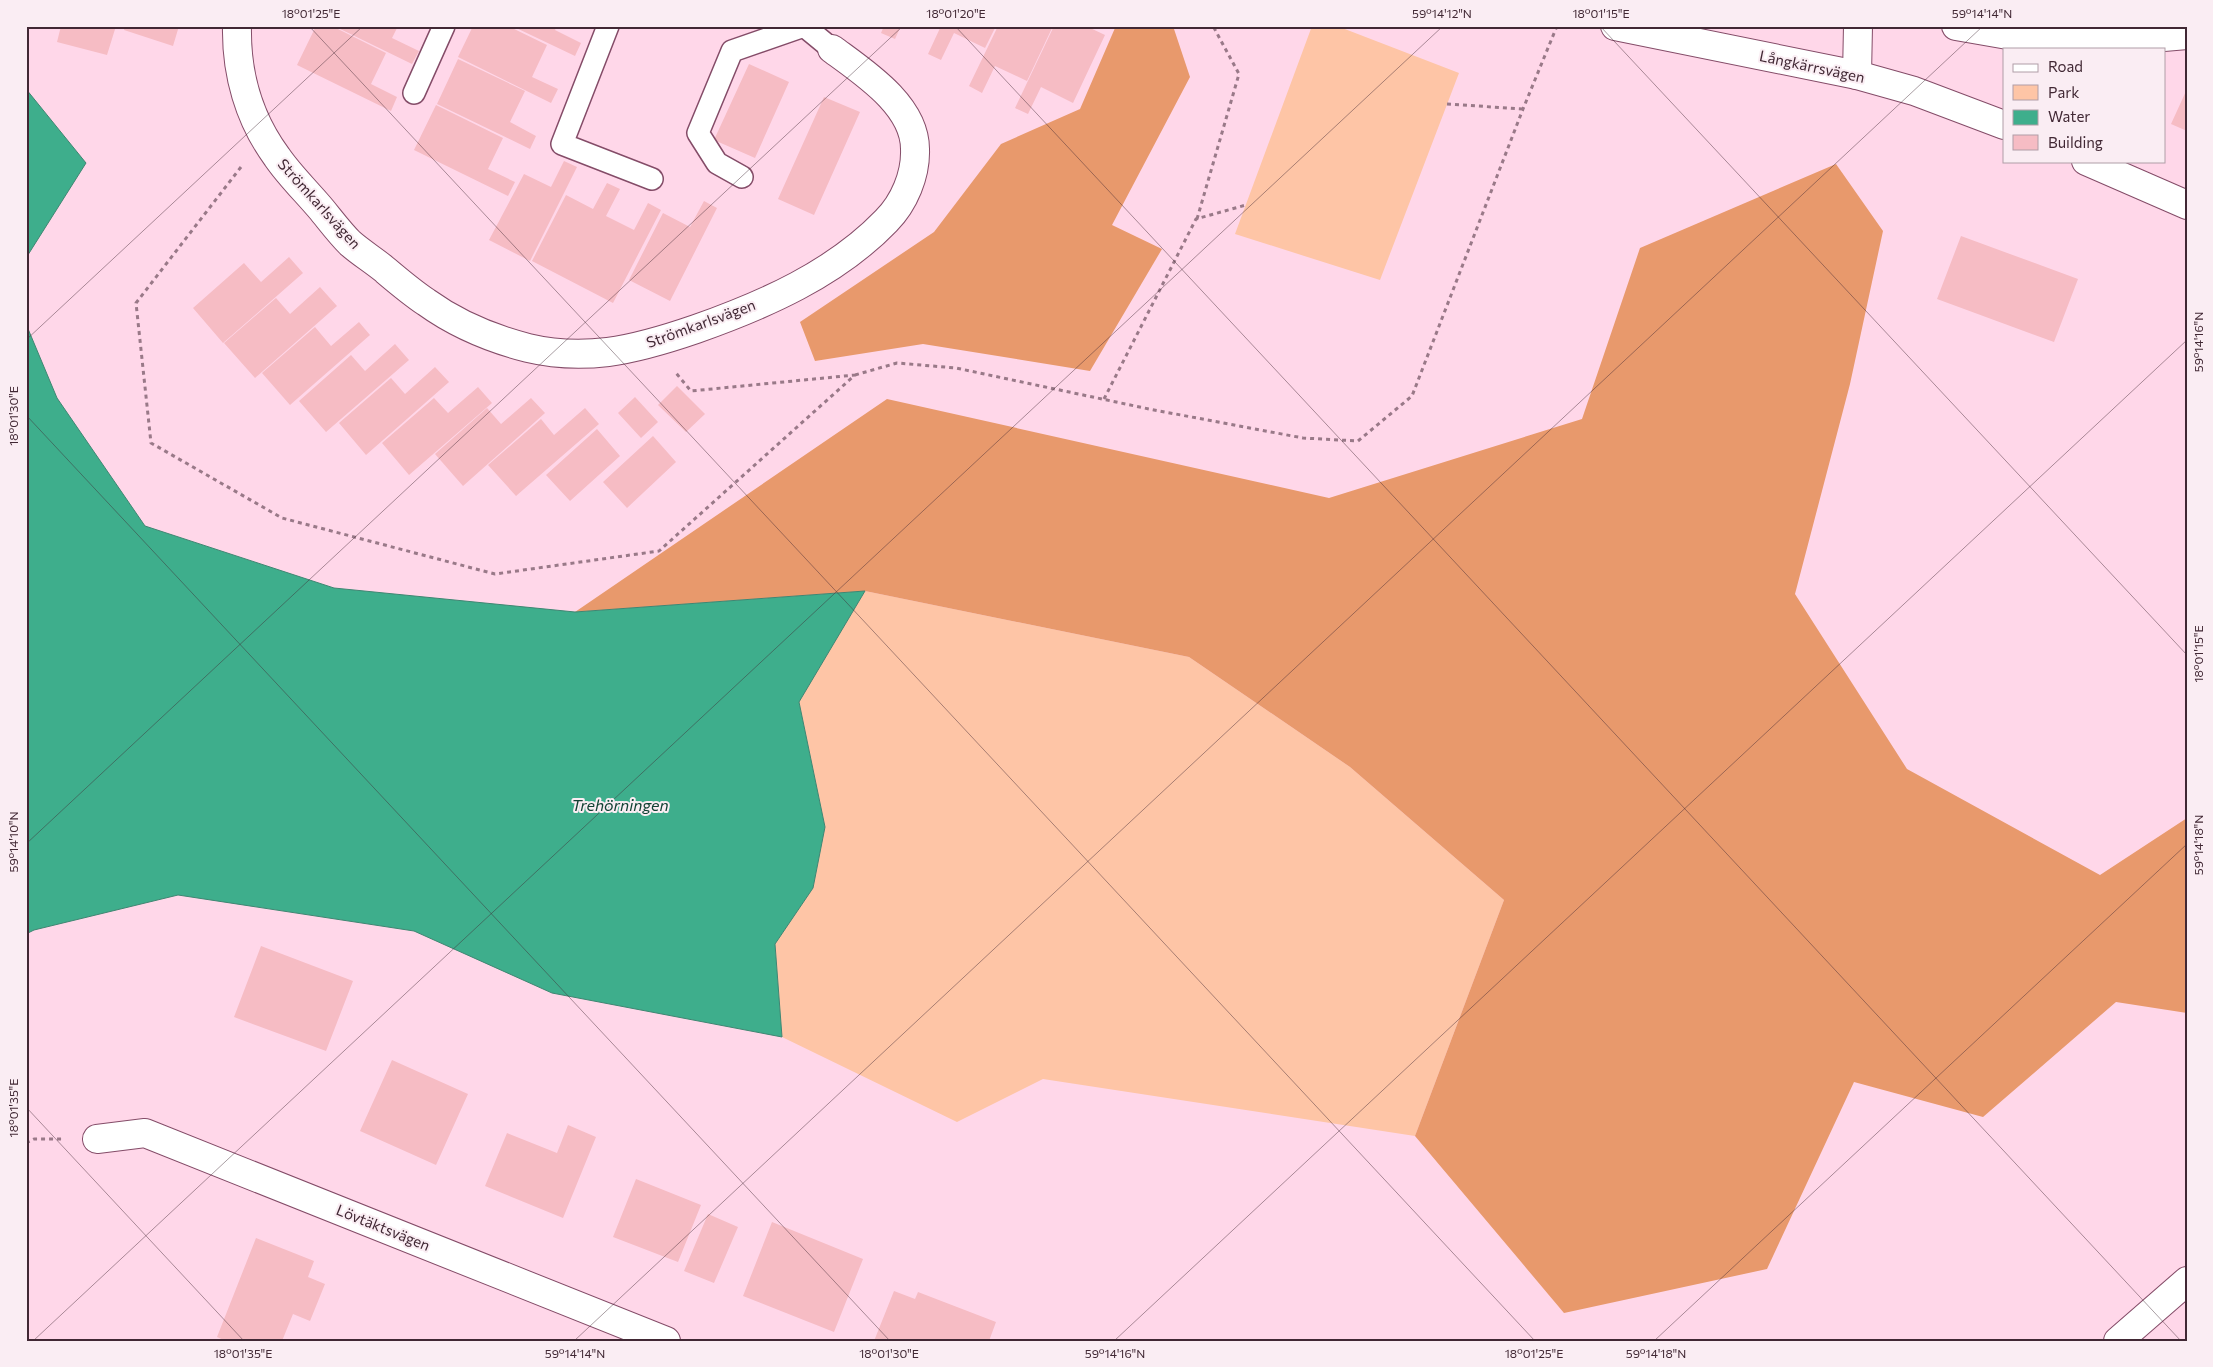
<svg xmlns="http://www.w3.org/2000/svg" width="2213" height="1367" font-family="Commissioner,sans-serif">
  <style>
    .green { fill: #fec5a6 }
    .forest { fill: #e8996c }
    .water { fill: #3eae8c; stroke: #3f8672 }
    .building { fill: #f6bcc4 }
    .lines { fill: none; stroke-linecap: round; stroke-linejoin: round }
    .service-casing { stroke: #844c68; stroke-width: 24 }
    .minor-casing { stroke: #844c68; stroke-width: 30 }
    .tertiary-casing { stroke: #844c68; stroke-width: 30 }
    .path { stroke: #997988; stroke-width: 3; stroke-dasharray: 4 4; stroke-linecap: butt }
    .service { stroke: #fff; stroke-width: 21 }
    .minor { stroke: #fff; stroke-width: 28 }
    .tertiary { stroke: #fff; stroke-width: 28 }
    .ticks { fill: none; stroke: #412834; stroke-width: 1; stroke-opacity: 0.45 }
    .labels { text-anchor: middle; stroke-width: 4; stroke-linejoin: round; paint-order: stroke }
    .street-label { font-size: 15px; fill: #412834; stroke: #faedf3 }
    .water-label { font-size: 16px; font-style: italic; fill: #114133; stroke: #faedf3 }
    .neatline { fill: none; stroke: #412834; stroke-width: 2 }
    .ticks-label { font-size: 12px; text-anchor: middle; fill: #412834 }
  </style>
  <rect width="100%" height="100%" fill="#ffd7e9"/>
  <path class="green" d="M1312 26H1337L1459 73 1380 280 1235 234Z
    M865 591 1189 657 1350 767 1504 900 1415 1136 1043 1079 957 1122 782 1037 775 944 813 888 825 827 799 702Z"/>
  <path class="forest" d="M1112 26H1173L1190 77 1112 225 1162 249 1090 371 923 344 815 361 800 322 934 232 1001 144 1080 109 1115 28Z
    M1836 164 1883 231 1850 384 1795 594 1907 769 2100 875 2187 818V1013L2116 1002 1983 1117 1854 1082 1767 1269 1564 1313 1415 1136 1504 900 1350 767 1189 657 865 591 575 612 887 399 1329 498 1582 419 1640 248Z"/>
  <path class="water" d="M26 89 86 163 26 258Z
    M26 324 57 398 145 526 334 588 575 612 865 591 799 702 825 827 813 888 775 944 782 1037 552 993 414 931 178 895 34 930 26 934Z"/>
  <path class="building" d="M61 26H116L107 55 57 42Z
    M125 26H179L173 46 124 30Z
    M316 26H332L386 53 371 84 397 97 391 111 297 65Z
    M334 26H398L392 38 419 51 412 64Z
    M473 26H508L547 45 532 77 558 89 551 103 458 57Z
    M512 26H557L555 30 581 43 575 56Z
    M884 26H901L895 39 881 33Z
    M941 26H996L985 48 954 33 941 60 928 54Z
    M998 26H1053L1027 81 995 66 982 93 969 86Z
    M1054 26H1086L1105 35 1073 103 1041 87 1028 114 1015 108Z
    M458 59 525 91 510 122 536 136 530 149 437 104Z
    M749 64 789 82 755 158 714 140Z
    M2187 89V131L2171 124Z
    M824 97 860 112 814 215 778 199Z
    M436 105 503 138 488 169 515 182 508 196 414 150Z
    M564 161 577 167 530 261 489 240 524 174 551 187Z
    M607 183 620 189 606 216 634 230 648 203 661 210 613 303 532 261 566 195 593 209Z
    M704 201 717 208 670 301 629 280 663 213 690 227Z
    M1961 236 2078 279 2054 342 1937 299Z
    M289 257 303 273 223 343 193 308 244 263 261 282Z
    M320 287 337 306 255 378 224 343 276 298 290 314Z
    M359 322 370 335 290 405 262 373 315 327 331 346Z
    M395 344 409 360 326 432 299 401 351 355 365 371Z
    M435 367 449 382 366 455 339 423 391 378 405 394Z
    M677 386 705 414 686 432 658 405Z
    M478 387 492 403 409 475 382 443 434 398 448 413Z
    M635 397 658 422 641 438 618 413Z
    M531 398 545 413 463 486 435 454 487 408 501 424Z
    M585 408 599 424 516 496 488 465 541 419 554 435Z
    M597 429 620 456 570 501 546 475Z
    M653 436 676 462 627 508 603 482Z
    M261 946 353 981 326 1051 234 1017Z
    M392 1060 468 1094 436 1165 360 1131Z
    M568 1125 596 1137 563 1218 485 1186 507 1133 557 1153Z
    M636 1179 701 1205 678 1262 613 1237Z
    M708 1214 738 1227 714 1283 684 1271Z
    M772 1222 863 1259 834 1332 743 1296Z
    M256 1238 314 1261 308 1277 325 1284 310 1321 293 1314 282 1341H226L217 1337Z
    M894 1291 915 1299 918 1292 996 1322 989 1341H874Z"/>
  <g class="lines">
    <defs>
      <path id="service" d="M608 26 562 144 652 179
        M414 93 444 26
        M742 177 717 163 698 133 732 51 804 26 832 49"/>
      <path id="minor" d="M237 26C236 73 249 119 277 157 290 176 307 192 322 210 331 221 340 233 350 243 360 252 373 260 384 269 397 280 411 292 426 302 455 323 493 339 528 348 553 354 583 355 608 352 638 348 667 339 696 329 764 305 835 274 886 221 904 203 916 175 915 149 915 105 863 72 832 49
        M1956 26 2042 41 2105 42 2187 35
        M1857 75 1858 26
        M97 1139 145 1133 666 1341
        M2118 1341 2187 1281"/>
      <path id="tertiary" d="M1615 26 1857 75 1914 91 2004 125
        M2086 161 2187 205"/>
    </defs>
    <use href="#service" class="service-casing"/>
    <use href="#minor" class="minor-casing"/>
    <use href="#tertiary" class="tertiary-casing"/>
    <path class="path" d="M1447 104 1523 109
      M241 167 136 303 151 443 282 518 495 574 659 551 855 375 691 391 676 373
      M1197 219 1239 74 1213 26
      M855 375 897 363 956 368 1149 409 1303 438 1358 441 1412 396 1523 109 1557 26
      M1104 399 1196 219 1246 205
      M26 1143 34 1139H64"/>
    <use href="#service" class="service"/>
    <use href="#minor" class="minor"/>
    <use href="#tertiary" class="tertiary"/>
  </g>
  <path class="ticks" d="M309 26 1535 1341M955 26 2181 1341M1600 26 2187 655M26 340 363 26M26 415 890 1341M26 844 903 26M26 1107 244 1341M33 1341 1443 26M574 1341 1983 26M1114 1341 2187 340M1654 1341 2187 844"/>
  <g class="labels">
    <g class="street-label">
      <text transform="translate(1812 67) rotate(12)" y="5">Långkärrsvägen</text>
      <text transform="translate(319 204) rotate(48)" y="5">Strömkarlsvägen</text>
      <text transform="translate(701 324) rotate(-20)" y="5">Strömkarlsvägen</text>
      <text transform="translate(383 1228) rotate(22)" y="5">Lövtäktsvägen</text>
    </g>
    <g class="water-label">
      <text x="620" y="811">Trehörningen</text>
    </g>
  </g>
  <rect width="2213" height="1367" fill="none" stroke="#faedf3" stroke-width="55"/>
  <rect x="2003" y="48" width="162" height="115" fill="#faedf3" stroke="#b09ea7"/>
  <rect x="2013" y="64" width="25" height="8" fill="#ffffff" stroke="#b09ea7"/>
  <text x="2048" y="72" font-size="15" fill="#412834">Road</text>
  <rect x="2013" y="85" width="25" height="15" fill="#fec5a6" stroke="#b09ea7"/>
  <text x="2048" y="98" font-size="15" fill="#412834">Park</text>
  <rect x="2013" y="110" width="25" height="15" fill="#3eae8c" stroke="#b09ea7"/>
  <text x="2048" y="122" font-size="15" fill="#412834">Water</text>
  <rect x="2013" y="135" width="25" height="15" fill="#f6bcc4" stroke="#b09ea7"/>
  <text x="2048" y="148" font-size="15" fill="#412834">Building</text>
  <rect x="28" y="28" width="2158" height="1312" class="neatline"/>
  <g class="ticks-label">
    <text x="311" y="18">18°01'25"E</text>
    <text x="956" y="18">18°01'20"E</text>
    <text x="1442" y="18">59°14'12"N</text>
    <text x="1601" y="18">18°01'15"E</text>
    <text x="1982" y="18">59°14'14"N</text>
    <text transform="translate(2199 342) rotate(-90)" y="4">59°14'16"N</text>
    <text transform="translate(14 416) rotate(-90)" y="4">18°01'30"E</text>
    <text transform="translate(2199 654) rotate(-90)" y="4">18°01'15"E</text>
    <text transform="translate(14 842) rotate(-90)" y="4">59°14'10"N</text>
    <text transform="translate(2199 845) rotate(-90)" y="4">59°14'18"N</text>
    <text transform="translate(14 1108) rotate(-90)" y="4">18°01'35"E</text>
    <text x="243" y="1358">18°01'35"E</text>
    <text x="575" y="1358">59°14'14"N</text>
    <text x="889" y="1358">18°01'30"E</text>
    <text x="1115" y="1358">59°14'16"N</text>
    <text x="1534" y="1358">18°01'25"E</text>
    <text x="1656" y="1358">59°14'18"N</text>
  </g>
</svg>
